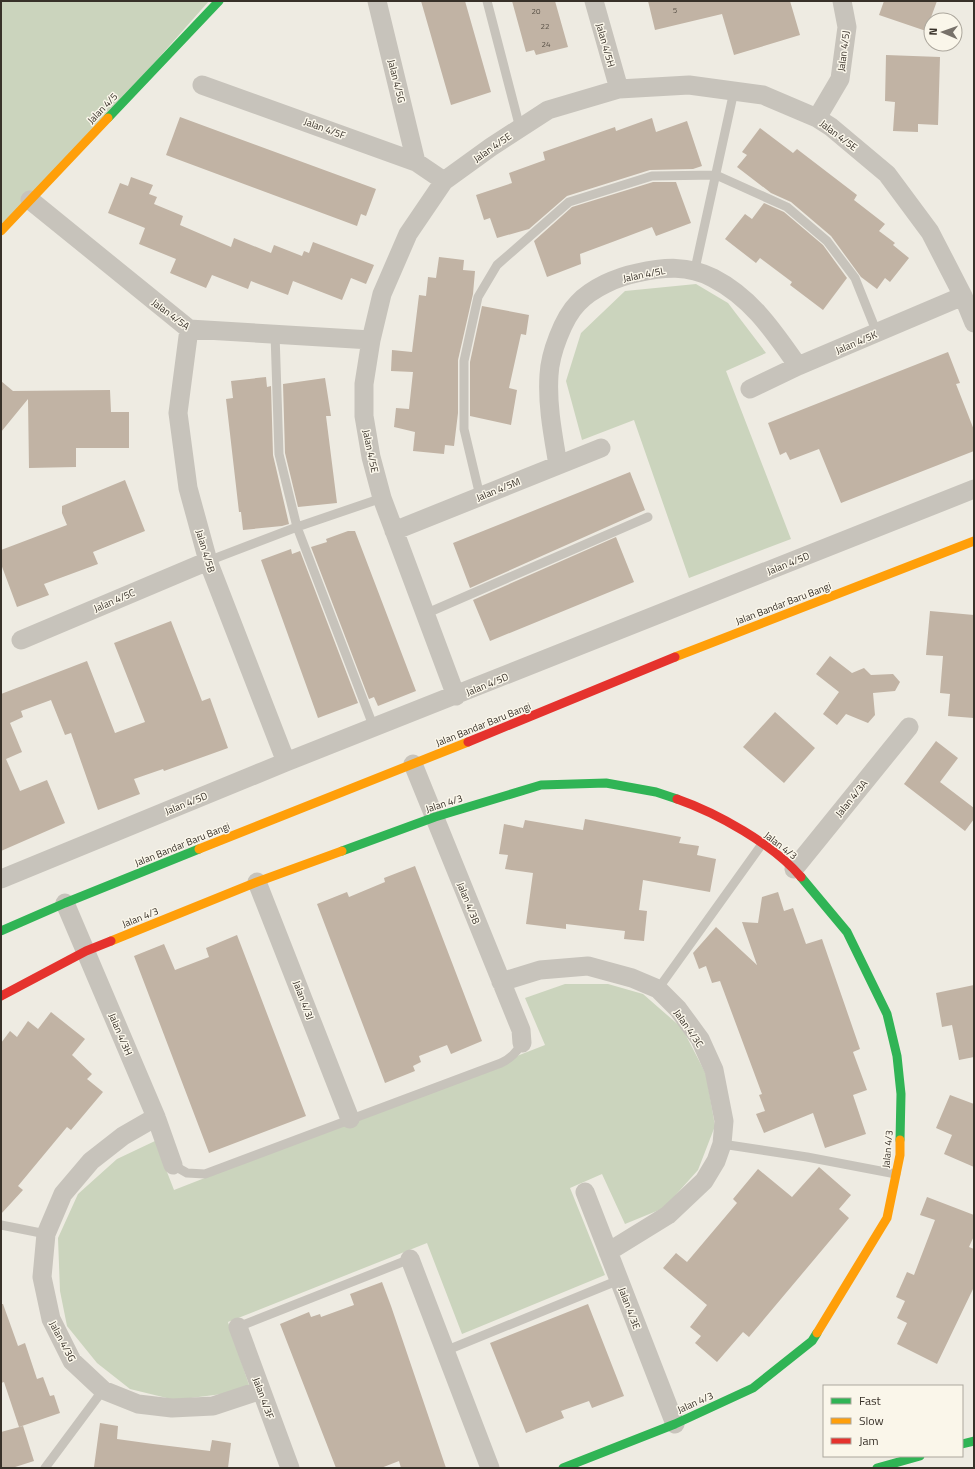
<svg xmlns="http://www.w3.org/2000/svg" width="975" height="1469" font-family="'Titillium Web',sans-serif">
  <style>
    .green { fill: #cbd4bd }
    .building { fill: #c1b3a4 }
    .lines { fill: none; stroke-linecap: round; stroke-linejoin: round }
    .lane { stroke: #c7c3bb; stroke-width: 9 }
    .street { stroke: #c7c3bb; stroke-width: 19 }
    .fast { stroke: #30b455; stroke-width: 9 }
    .slow { stroke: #ff9f0a; stroke-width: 9 }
    .jam { stroke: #e5322d; stroke-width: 9 }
    .labels { text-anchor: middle; stroke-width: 3; stroke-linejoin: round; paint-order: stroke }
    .number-label { font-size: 8px; fill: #5a5248 }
    .street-label { font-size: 10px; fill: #383129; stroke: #faf6ea }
  </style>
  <rect width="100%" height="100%" fill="#eeebe2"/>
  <path class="green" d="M1 1H209L1 236Z
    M696 284 728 303 766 353 726 371 791 539 689 578 634 420 582 440 566 381 581 333 625 291Z
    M565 984H608L643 994 682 1028 706 1074 715 1126 698 1170 664 1208 625 1224 602 1174 570 1188 605 1275 462 1334 427 1243 228 1322 249 1385 222 1394 175 1400 130 1389 97 1363 67 1326 60 1291 58 1238 78 1194 117 1159 155 1141 174 1190 545 1045 525 998Z"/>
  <path class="building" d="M421 1H465L491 92 451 105Z
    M512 1H555L568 47 536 55 534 50 526 52Z
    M648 1H790L800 35 734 55 722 14 655 30Z
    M884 1H937L926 31 879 15Z
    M886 55 940 57 938 125 918 124V132L893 131 895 102 885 101Z
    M180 117 376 189 366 216 361 214 357 226 166 155Z
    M652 118 656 132 687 121 702 166 693 169 650 170 567 196 529 229 497 238 490 218 484 220 476 195 512 183 509 173 545 160 543 152 615 127 616 131Z
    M760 128 793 153 797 149 857 195 854 200 885 224 879 231 895 243 893 245 909 258 890 282 885 278 877 289 861 277 831 236 791 202 771 193 737 167 747 155 742 152Z
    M131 177 153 185 149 194 157 197 154 204 183 216 180 225 231 247 234 238 271 253 274 245 302 256 304 251 309 253 313 242 374 265 366 284 351 278 342 300 293 281 288 295 251 281 248 289 212 275 206 288 170 273 176 259 139 244 145 228 108 213 120 183 128 186Z
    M653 182H676L691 223 656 236 652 227 615 241 580 254 581 264 547 277 534 241 572 207Z
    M764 203 784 212 823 245 847 278 823 310 790 285 792 282 760 258 756 263 725 239 745 214 752 219Z
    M439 257 464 260 463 270 475 271 473 294 458 360V413L454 446 445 445 444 454 413 451 415 432 394 427 396 408 409 409 413 372 391 371 392 350 412 352 419 295 426 296 428 277 436 278Z
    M482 306 529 315 526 335 521 334 509 388 517 390 511 425 470 416V362Z
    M948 352 960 383 956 384 974 430V451L841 503 819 449 790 460 786 452 780 455 768 423Z
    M266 377 267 387 271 386 273 455 289 524 282 526 243 530 241 512H239L226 399 233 398 231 381Z
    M325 378 331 416H326L337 503 298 507 285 453 283 384Z
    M1 381 13 391 110 390 111 412H129V448H76V467L29 468 28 399 1 432Z
    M630 472 645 510 470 588 453 543Z
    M125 480 145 531 93 552 98 564 44 584 49 595 17 607 1 564V550L67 525 62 513V506Z
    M348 531H355L416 691 378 706 374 697 369 699 311 547 327 542 326 539Z
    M616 537 634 582 490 641 473 600Z
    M291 549 292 554 300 551 358 703 318 718 261 560Z
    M930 611 974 615V718L948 716 950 694 940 693 943 656 926 655Z
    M171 621 202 701 210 698 228 748 164 771 163 769 134 779 140 794 98 810 71 733 65 735 51 700 21 711 23 717 10 723 22 752 6 759 20 791 47 780 65 823 1 851V694L87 661 115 733 145 722 114 643Z
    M830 656 852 673 864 668 871 675 893 674 900 682 895 691 873 693 875 715 868 723 846 714 837 725 823 714 839 692 816 674Z
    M775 712 815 748 784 783 743 747Z
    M936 741 958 758 940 782 974 808V819L965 831 904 784Z
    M585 819 681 837 679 843 699 846 697 855 716 859 710 892 643 880 639 910 647 911 644 941 624 939 625 931 566 924V929L526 924 533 873 505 869 508 855 499 854 504 824 523 828 525 820 583 830Z
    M415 866 482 1041 451 1054 447 1045 419 1056 421 1062 413 1066 415 1071 385 1083 317 904 347 892 349 897 385 882 384 878Z
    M778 892 784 911 793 908 806 944 822 939 860 1049 853 1052 867 1090 853 1095 866 1134 825 1148 813 1113 764 1133 756 1114 765 1111 759 1095 762 1094 720 981 712 983 706 966 699 969 693 953 716 927 757 965 742 922 758 923 762 897Z
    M237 935 306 1116 209 1153 134 956 164 944 175 970 209 957 206 948Z
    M974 985V1057L959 1060 952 1025 942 1027 936 993Z
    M51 1012 85 1039 72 1055 92 1074 87 1079 103 1092 71 1130 67 1127 57 1139 18 1186 23 1190 1 1214V1043L10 1031 17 1037 28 1021 38 1029Z
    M950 1095 974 1104V1167L944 1154 952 1135 936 1128Z
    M819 1167 851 1195 839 1209 849 1218 749 1337 743 1332 717 1362 695 1343 701 1336 690 1327 707 1305 663 1268 676 1253 687 1262 737 1203 733 1199 758 1169 792 1197Z
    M927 1197 974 1215V1236L969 1247 974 1249V1287L937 1364 897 1344 907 1323 897 1318 905 1301 896 1297 907 1272 914 1275 935 1220 920 1215Z
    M382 1282 391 1306 446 1468H401L399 1461 381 1468H336L280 1324 309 1312 311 1317 320 1314 321 1317 354 1305 350 1294Z
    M1 1304H3L18 1346 25 1343 37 1379 43 1377 50 1396 54 1395 60 1413 19 1427 4 1382 1 1383Z
    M588 1304 624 1396 592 1408 589 1401 561 1411 564 1418 526 1433 490 1343Z
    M100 1423 118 1426 117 1439 153 1444 210 1451 212 1440 231 1443 228 1468 94 1467Z
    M23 1426 34 1461 12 1468H1V1432Z"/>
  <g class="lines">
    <path class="lane" d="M487 1 520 128
      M695 269 734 91
      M275 334 279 454 297 527 374 728
      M480 496 464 429V361L478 297 497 265 569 202 652 176 716 175 787 207 827 241 855 278 877 333
      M208 561 297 527 382 498
      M425 614 648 517
      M658 989 762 844
      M722 1144 807 1157 896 1174
      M173 1165 187 1173 205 1174 501 1063C511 1058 516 1053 522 1043
      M1 1225 46 1234
      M238 1327 410 1259
      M445 1351 619 1280
      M45 1468 103 1390"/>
    <path class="street" d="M377 1 416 162
      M594 1 619 89
      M202 85 416 162 444 181
      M817 118 840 79 847 27 842 1
      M30 200 189 329 371 340
      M189 329 178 413 188 488 208 561 286 762
      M750 389 798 366 963 296
      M558 465C553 435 547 405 549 375 550 354 563 318 578 303 592 288 617 277 637 273 664 267 688 265 713 278 752 298 774 332 798 366
      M394 531 601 448
      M21 640 208 561
      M456 696 382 498 371 457 364 416V384L371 340 382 294 408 234 444 181 491 147 548 110 619 89 689 85 763 95 817 118 831 127 887 174 930 232 963 296 974 323
      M413 764 521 1030 522 1043
      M794 869 909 727
      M1 879 286 762 974 489
      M257 882 350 1119
      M65 903 156 1117 173 1165
      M501 982 540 970 588 966 632 978 658 989 678 1009 700 1039 714 1070 724 1121 722 1144 716 1161 704 1181 668 1215 608 1252
      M156 1117 123 1136 91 1161 63 1194 46 1234 42 1277 51 1319 72 1361 103 1390 138 1404 172 1408 213 1406 261 1390
      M585 1192 675 1424
      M410 1259 490 1468
      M238 1327 290 1468"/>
    <path class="fast" d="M108 118 219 1
      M342 851 435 817 541 785 606 783 656 792 677 799
      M801 877 847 932 887 1014 897 1056 901 1094 900 1140
      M1 931 65 903 199 849
      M962 1444 974 1441
      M563 1468 675 1424 753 1388 812 1341 817 1333
      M877 1468 920 1456"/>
    <path class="slow" d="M1 231 108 118
      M675 657 974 541
      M199 849 468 742
      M111 941 257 882 342 851
      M817 1333 887 1218 900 1155V1140"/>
    <path class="jam" d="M468 742 675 657
      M677 799C717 813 773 844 801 877
      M1 996 86 951 111 941"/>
  </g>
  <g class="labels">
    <g class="number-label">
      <text x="675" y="13">5</text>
      <text x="536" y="14">20</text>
      <text x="545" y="29">22</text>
      <text x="546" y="47">24</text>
    </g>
    <g class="street-label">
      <text transform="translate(606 45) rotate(74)" y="4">Jalan 4/5H</text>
      <text transform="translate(843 51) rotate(-83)" y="4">Jalan 4/5J</text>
      <text transform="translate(397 81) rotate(76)" y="4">Jalan 4/5G</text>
      <text transform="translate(102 108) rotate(-46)" y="4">Jalan 4/5</text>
      <text transform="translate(325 128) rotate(20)" y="4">Jalan 4/5F</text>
      <text transform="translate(839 135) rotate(37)" y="4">Jalan 4/5E</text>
      <text transform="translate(492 147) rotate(-35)" y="4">Jalan 4/5E</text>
      <text transform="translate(644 274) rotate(-11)" y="4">Jalan 4/5L</text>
      <text transform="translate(171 314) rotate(37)" y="4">Jalan 4/5A</text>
      <text transform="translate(856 342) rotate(-23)" y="4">Jalan 4/5K</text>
      <text transform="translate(371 451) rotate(78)" y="4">Jalan 4/5E</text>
      <text transform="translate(498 489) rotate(-22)" y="4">Jalan 4/5M</text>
      <text transform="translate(206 551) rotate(73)" y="4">Jalan 4/5B</text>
      <text transform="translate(788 563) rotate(-22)" y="4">Jalan 4/5D</text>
      <text transform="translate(114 600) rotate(-23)" y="4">Jalan 4/5C</text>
      <text transform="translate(783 603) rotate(-21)" y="4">Jalan Bandar Baru Bangi</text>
      <text transform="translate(487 684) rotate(-22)" y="4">Jalan 4/5D</text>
      <text transform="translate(483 724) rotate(-22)" y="4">Jalan Bandar Baru Bangi</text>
      <text transform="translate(851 798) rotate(-51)" y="4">Jalan 4/3A</text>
      <text transform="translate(186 803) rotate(-22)" y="4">Jalan 4/5D</text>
      <text transform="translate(444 803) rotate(-18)" y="4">Jalan 4/3</text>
      <text transform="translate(182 844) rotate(-22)" y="4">Jalan Bandar Baru Bangi</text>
      <text transform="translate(781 845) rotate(38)" y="4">Jalan 4/3</text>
      <text transform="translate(469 903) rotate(68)" y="4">Jalan 4/3B</text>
      <text transform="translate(140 917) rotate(-22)" y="4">Jalan 4/3</text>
      <text transform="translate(304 1000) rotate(69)" y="4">Jalan 4/3J</text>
      <text transform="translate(689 1028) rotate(55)" y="4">Jalan 4/3C</text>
      <text transform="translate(121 1034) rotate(67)" y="4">Jalan 4/3H</text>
      <text transform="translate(887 1149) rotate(-85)" y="4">Jalan 4/3</text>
      <text transform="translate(630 1308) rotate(69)" y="4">Jalan 4/3E</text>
      <text transform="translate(63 1341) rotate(62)" y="4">Jalan 4/3G</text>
      <text transform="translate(264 1398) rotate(70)" y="4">Jalan 4/3F</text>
      <text transform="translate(695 1402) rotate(-24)" y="4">Jalan 4/3</text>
    </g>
  </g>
  <rect width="975" height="1469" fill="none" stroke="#383129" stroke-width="4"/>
  <rect x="823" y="1385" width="140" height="72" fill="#faf6ea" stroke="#aca79d"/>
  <rect x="831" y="1398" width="20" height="6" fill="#30b455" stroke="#aca79d"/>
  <text x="859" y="1405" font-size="12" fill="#383129">Fast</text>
  <rect x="831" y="1418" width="20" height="6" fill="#ff9f0a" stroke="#aca79d"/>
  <text x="859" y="1425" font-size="12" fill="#383129">Slow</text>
  <rect x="831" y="1438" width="20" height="6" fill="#e5322d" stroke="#aca79d"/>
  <text x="859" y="1445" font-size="12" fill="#383129">Jam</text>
  <g transform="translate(943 32) rotate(272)"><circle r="19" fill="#faf6ea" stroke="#aca79d"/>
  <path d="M0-3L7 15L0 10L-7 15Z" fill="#78726a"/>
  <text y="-6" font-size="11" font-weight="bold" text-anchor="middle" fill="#383129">N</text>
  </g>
</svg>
